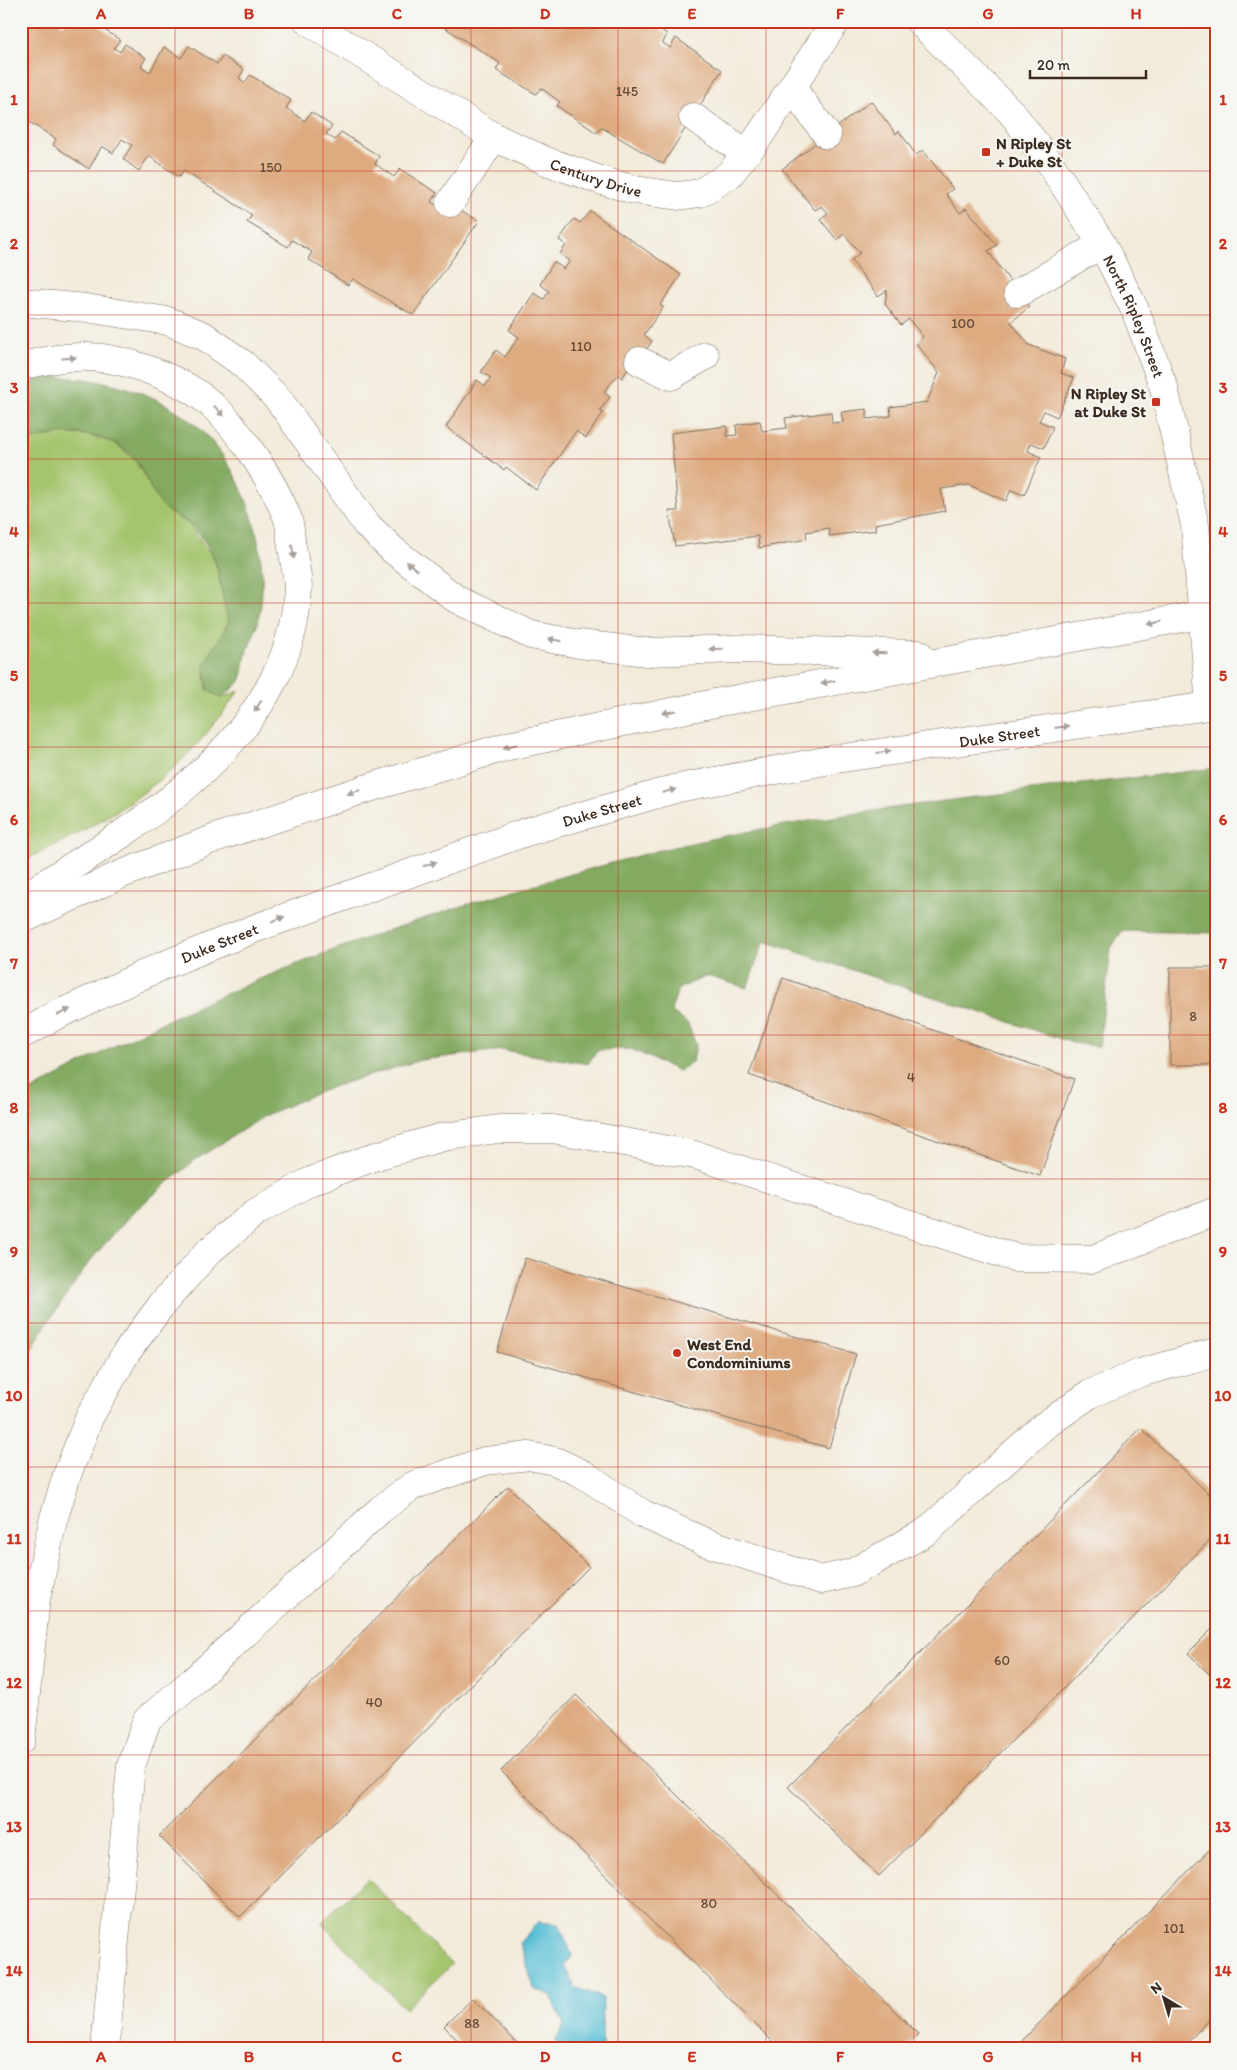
<svg xmlns="http://www.w3.org/2000/svg" width="1237" height="2070" font-family="Itim,sans-serif">
  <style>
    .green { fill: #a4c56e; stroke: #707846 }
    .forest { fill: #83aa61; stroke: #5f6a40 }
    .water { fill: #57bed5; stroke: #49747a }
    .building { fill: #deab81 }
    .lines { fill: none; stroke-linecap: round; stroke-linejoin: round }
    .minor-casing { stroke: #7b6e60; stroke-width: 29 }
    .major-casing { stroke: #7b6e60; stroke-width: 29 }
    .minor { stroke: #fff; stroke-width: 28 }
    .major { stroke: #fff; stroke-width: 28 }
    .oneway { fill: #a79f9a }
    .grid { fill: none; stroke: #c8321e; stroke-width: 1; stroke-opacity: 0.55 }
    .poi-dot { fill: #c8321e; stroke: #f6f6f2; stroke-width: 2 }
    .labels { text-anchor: middle; stroke-width: 4; stroke-linejoin: round; paint-order: stroke }
    .number-label { font-size: 14px; fill: #644a37 }
    .poi-label { font-size: 16px; font-weight: bold; fill: #3b2a1e; stroke: #f6f6f2; text-anchor: start }
    .street-label { font-size: 16px; fill: #3b2a1e; stroke: #f6f6f2 }
    .neatline { fill: none; stroke: #c8321e; stroke-width: 2 }
    .grid-label { font-size: 16px; text-anchor: middle; font-weight: bold; fill: #c8321e }
  </style>
  <rect width="100%" height="100%" fill="#f6f6f2"/>
  <filter id="ink" filterUnits="userSpaceOnUse"><feTurbulence type="fractalNoise" baseFrequency=".02" numOctaves="2"/><feDisplacementMap in="SourceGraphic" scale="10" xChannelSelector="R" yChannelSelector="G"/><feConvolveMatrix kernelMatrix="1 2 1 2 8 2 1 2 1" color-interpolation-filters="sRGB"/></filter>
  <filter id="wash" filterUnits="userSpaceOnUse"><feTurbulence type="fractalNoise" baseFrequency=".0096" numOctaves="4" result="noise"/><feDisplacementMap in="SourceGraphic" scale="20" xChannelSelector="R" yChannelSelector="G"/><feGaussianBlur stdDeviation="1.12" result="paint"/><feColorMatrix in="noise" values="0 0 0 0 0 0 0 0 0 0 0 0 0 0 0 0 0 1.4 0 .05"/><feComposite in="paint" operator="in"/></filter>
  <g filter="url(#wash)">
    <rect width="100%" height="100%" fill="#f3ebda"/>
    <path class="green" d="M62 433 88 435 116 444 135 460 156 496 167 511 189 524 215 560 229 622 204 665 207 689 220 698 239 691C217 721 194 751 166 775 124 811 71 838 21 862V446L34 438Z
      M367 1878 452 1964 405 2009 321 1923Z"/>
    <path class="forest" d="M51 377C103 377 158 391 198 427 248 473 274 560 257 626 254 636 249 645 246 655 244 662 244 674 240 681 236 687 226 693 220 698L208 690 204 665 229 622C222 604 221 575 214 559 209 547 198 530 187 522 181 518 173 515 167 511 153 498 147 477 137 462 112 428 54 427 21 446V383Z
      M1216 768V933L1122 931 1111 948 1099 1047 1073 1043 764 941 747 988 707 976 678 989 671 1011 688 1024 696 1045 693 1061 679 1071 631 1049 597 1050 588 1064 502 1050 421 1060 335 1086 268 1114 195 1160 132 1213 90 1261 46 1325 21 1367V1097C194 996 380 926 572 874 609 864 645 853 682 845 857 807 1038 790 1216 768Z"/>
    <path class="water" d="M538 1922 559 1924 572 1955 565 1965 575 1987 603 1998 602 2049H558L555 2040 564 2025 551 1995 534 1989 520 1942Z"/>
    <g id="blocks">
      <path class="building" d="M21 21H58L63 25 66 21H91L120 40 114 48 120 52 125 44 146 58 141 66 150 72 164 47 181 58 189 46 217 64 223 56 244 70 239 78 245 83 250 75 291 100 286 108 305 121 311 112 332 126 326 134 335 140 341 132 379 156 375 164 394 177 400 169 437 193 431 202 440 208 445 201 479 221 413 315 353 279 348 285 308 259 312 252 292 240 288 247 247 222 252 215 184 171 179 177 149 156 139 171 123 159 132 145 122 139 113 153 102 146 89 169 53 145 56 139 21 117Z
        M444 21H630L641 28 647 21 667 34 663 43 670 48 676 38 722 70 663 164 601 127 597 133 557 106 560 102 541 88 536 94 496 70 500 63 442 26Z
        M871 101 896 134 899 131 916 155 923 150 953 189 946 194 960 213 966 208 997 245 988 251 1029 307 1011 322 1029 345 1065 359 1061 373 1074 378 1057 417 1044 411 1039 421 1053 427 1044 448 1031 443 1028 451 1041 457 1024 495 1011 490 1006 501 969 485 941 489 945 511 875 524 876 530 829 536V528L806 532 807 539 759 548 758 536 675 546 669 511H678L671 433 727 426V436L737 435 736 425 760 421 762 431 787 428 785 418 831 412 832 423 843 422 841 412 867 409V419L891 416 890 407 927 402 939 373 916 343 923 337 909 319 901 325 885 304 887 290 878 296 851 260 860 253 844 234 837 240 820 219 828 213 822 206 815 210 782 169Z
        M590 211 681 275 660 305 663 307 644 335 652 341 639 361 632 363 622 378 618 375 604 392 610 397 600 410 603 413 586 438 576 431 536 490 506 467 504 470 446 427 477 380 485 386 491 378 481 372 496 350 505 357 519 337 509 330 534 293 544 299 549 291 540 284 554 262 564 269 570 261 560 254 566 245 559 240 574 219 580 223Z
        M1170 967H1216V1065H1170Z
        M783 978 1074 1079 1040 1176 749 1075Z
        M525 1258 856 1354 829 1448 497 1352Z
        M1141 1428 1216 1501V1534L879 1876 788 1787Z
        M508 1486 589 1567 240 1917 159 1836Z
        M1216 1625V1681L1188 1653Z
        M576 1695 918 2034 904 2049H780L501 1771Z
        M1216 1843V2013L1181 2049H1014Z
        M473 1998 519 2045 515 2049H466L444 2026Z"/>
    </g>
  </g>
  <g filter="url(#ink)">
    <use href="#blocks" fill-opacity="0" stroke="#7b6e60" stroke-width="1"/>
    <g class="lines">
      <defs>
        <g id="minor">
          <path id="s1" d="M308 21 494 137 546 161 603 181 635 190 678 196 700 193 729 175 754 144 836 21"/>
          <path id="s2" d="M919 21 1012 113 1049 162 1102 244 1136 312 1164 388 1195 525 1210 705"/>
          <path d="M792 88 827 135"/>
          <path d="M693 117 746 153"/>
          <path d="M450 203 494 137"/>
          <path d="M1018 293 1102 244"/>
          <path d="M639 361 671 376 705 356"/>
          <path d="M21 1740 36 1599 53 1521 67 1475 90 1416 126 1353 163 1303 209 1251 255 1213 309 1182 376 1156 443 1137 498 1129H553L695 1155 1016 1258 1093 1259 1216 1211"/>
          <path d="M105 2049 131 1766 147 1720 193 1681 380 1510 412 1486 485 1461 529 1456 555 1461 583 1474 643 1514 705 1542 821 1580 852 1573 926 1532 1044 1426 1090 1394 1140 1373 1216 1352"/>
        </g>
        <g id="major">
          <path d="M21 302 86 308 168 321 204 336 243 364 279 400 366 524 393 550 456 599 531 635 579 644 647 652 739 649 919 654"/>
          <path d="M21 366C43 361 66 356 88 357 127 358 185 380 213 406 239 429 273 482 286 514 291 524 290 537 292 547 294 561 298 576 298 589 296 620 288 652 274 679 222 782 114 838 21 899"/>
          <path d="M21 920 122 874 218 837 362 790 508 746 720 702 1216 612"/>
          <path id="s3" d="M21 1035 55 1016 162 966 256 928 526 832 678 788 836 759 1216 705"/>
        </g>
      </defs>
      <use href="#minor" class="minor-casing"/>
      <use href="#major" class="major-casing"/>
      <use href="#minor" class="minor"/>
      <use href="#major" class="major"/>
    </g>
    <defs><path id="oneway-solid" d="M-6-.8H1V-3.2L6.5 0L1 3.2V.8H-6Z" transform="scale(1.25)"/></defs>
    <g class="oneway">
      <use href="#oneway-solid" transform="translate(69 358) rotate(-4)"/>
      <use href="#oneway-solid" transform="translate(219 411) rotate(46)"/>
      <use href="#oneway-solid" transform="translate(293 552) rotate(82)"/>
      <use href="#oneway-solid" transform="translate(412 566) rotate(-141)"/>
      <use href="#oneway-solid" transform="translate(1155 623) rotate(169)"/>
      <use href="#oneway-solid" transform="translate(555 640) rotate(-170)"/>
      <use href="#oneway-solid" transform="translate(716 649) rotate(178)"/>
      <use href="#oneway-solid" transform="translate(879 653) rotate(-178)"/>
      <use href="#oneway-solid" transform="translate(828 682) rotate(169)"/>
      <use href="#oneway-solid" transform="translate(258 706) rotate(121)"/>
      <use href="#oneway-solid" transform="translate(669 712) rotate(168)"/>
      <use href="#oneway-solid" transform="translate(1062 727) rotate(-8)"/>
      <use href="#oneway-solid" transform="translate(510 746) rotate(166)"/>
      <use href="#oneway-solid" transform="translate(884 752) rotate(-8)"/>
      <use href="#oneway-solid" transform="translate(669 791) rotate(-16)"/>
      <use href="#oneway-solid" transform="translate(354 792) rotate(162)"/>
      <use href="#oneway-solid" transform="translate(430 864) rotate(-19)"/>
      <use href="#oneway-solid" transform="translate(278 919) rotate(-20)"/>
      <use href="#oneway-solid" transform="translate(64 1012) rotate(-25)"/>
    </g>
  </g>
  <path class="grid" d="M175 21V2049M323 21V2049M471 21V2049M618 21V2049M766 21V2049M914 21V2049M1062 21V2049M21 171H1216M21 315H1216M21 459H1216M21 603H1216M21 747H1216M21 891H1216M21 1035H1216M21 1179H1216M21 1323H1216M21 1467H1216M21 1611H1216M21 1755H1216M21 1899H1216"/>
  <g class="poi-dot">
    <rect x="981" y="147" width="10" height="10" rx="2.5"/>
    <rect x="1151" y="397" width="10" height="10" rx="2.5"/>
    <circle cx="677" cy="1353" r="5"/>
  </g>
  <g class="labels">
    <g class="number-label">
      <text x="627" y="96">145</text>
      <text x="271" y="172">150</text>
      <text x="963" y="328">100</text>
      <text x="581" y="351">110</text>
      <text x="1193" y="1021">8</text>
      <text x="911" y="1082">4</text>
      <text x="1002" y="1665">60</text>
      <text x="374" y="1707">40</text>
      <text x="709" y="1908">80</text>
      <text x="1174" y="1933">101</text>
      <text x="472" y="2028">88</text>
    </g>
    <g class="poi-label">
      <text x="996" y="149">N Ripley St<tspan x="996" dy="18">+ Duke St</tspan></text>
      <text x="1146" y="399" text-anchor="end">N Ripley St<tspan x="1146" dy="18">at Duke St</tspan></text>
      <text x="687" y="1350">West End<tspan x="687" dy="18">Condominiums</tspan></text>
    </g>
    <g class="street-label">
      <text dy="6" stroke="none"><textPath href="#s1" startOffset="329">Century Drive</textPath></text>
      <text dy="6" stroke="none"><textPath href="#s2" startOffset="369">North Ripley Street</textPath></text>
      <text dy="6" stroke="none"><textPath href="#s3" startOffset="1029">Duke Street</textPath></text>
      <text dy="6" stroke="none"><textPath href="#s3" startOffset="624">Duke Street</textPath></text>
      <text dy="6" stroke="none"><textPath href="#s3" startOffset="219">Duke Street</textPath></text>
    </g>
  </g>
  <rect width="1237" height="2070" fill="none" stroke="#f6f6f2" stroke-width="55"/>
  <g transform="translate(1164 1998) rotate(322)" stroke="#f6f6f2" stroke-width="4" paint-order="stroke">
  <path d="M0-4L9 19L0 12L-9 19Z" fill="#3b2a1e"/>
  <text y="-8" font-size="14" font-weight="bold" text-anchor="middle" fill="#3b2a1e">N</text>
  </g>
  <path d="M1030 70v8h116v-8" fill="none" stroke="#3b2a1e" stroke-width="2.5"/>
  <text x="1037" y="70" font-size="15" fill="#3b2a1e" stroke="#f6f6f2" stroke-width="4" paint-order="stroke">20 m</text>
  <rect x="28" y="28" width="1182" height="2014" class="neatline"/>
  <g class="grid-label">
    <text x="101" y="19">A</text>
    <text x="249" y="19">B</text>
    <text x="397" y="19">C</text>
    <text x="545" y="19">D</text>
    <text x="692" y="19">E</text>
    <text x="840" y="19">F</text>
    <text x="988" y="19">G</text>
    <text x="1136" y="19">H</text>
    <text x="14" y="105">1</text>
    <text x="1223" y="105">1</text>
    <text x="14" y="249">2</text>
    <text x="1223" y="249">2</text>
    <text x="14" y="393">3</text>
    <text x="1223" y="393">3</text>
    <text x="14" y="537">4</text>
    <text x="1223" y="537">4</text>
    <text x="14" y="681">5</text>
    <text x="1223" y="681">5</text>
    <text x="14" y="825">6</text>
    <text x="1223" y="825">6</text>
    <text x="14" y="969">7</text>
    <text x="1223" y="969">7</text>
    <text x="14" y="1113">8</text>
    <text x="1223" y="1113">8</text>
    <text x="14" y="1257">9</text>
    <text x="1223" y="1257">9</text>
    <text x="14" y="1401">10</text>
    <text x="1223" y="1401">10</text>
    <text x="14" y="1544">11</text>
    <text x="1223" y="1544">11</text>
    <text x="14" y="1688">12</text>
    <text x="1223" y="1688">12</text>
    <text x="14" y="1832">13</text>
    <text x="1223" y="1832">13</text>
    <text x="14" y="1976">14</text>
    <text x="1223" y="1976">14</text>
    <text x="101" y="2062">A</text>
    <text x="249" y="2062">B</text>
    <text x="397" y="2062">C</text>
    <text x="545" y="2062">D</text>
    <text x="692" y="2062">E</text>
    <text x="840" y="2062">F</text>
    <text x="988" y="2062">G</text>
    <text x="1136" y="2062">H</text>
  </g>
</svg>
